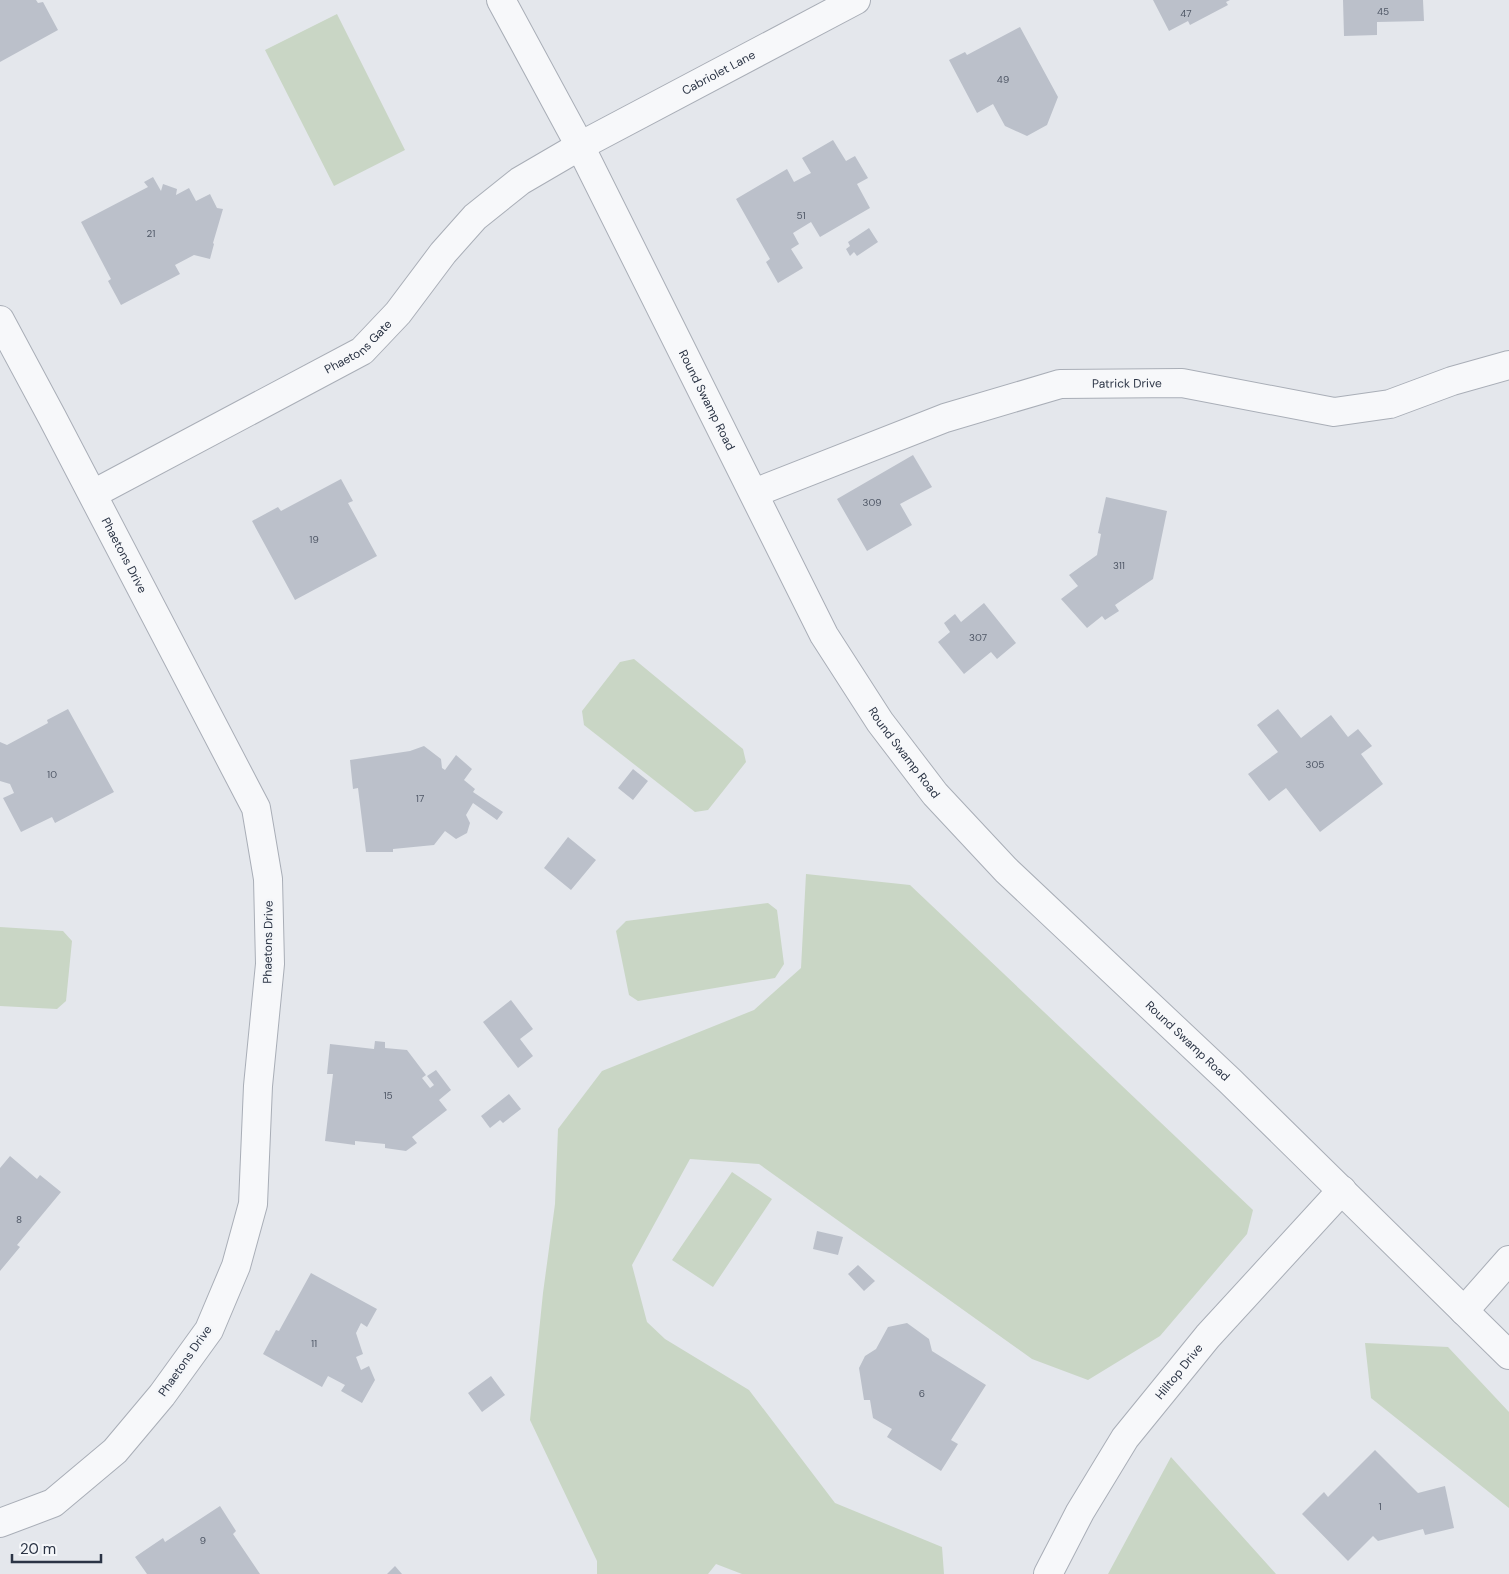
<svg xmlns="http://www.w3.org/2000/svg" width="1509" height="1574" font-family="'DM Sans',sans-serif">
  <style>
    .green { fill: #c9d6c5 }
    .building { fill: #bbc0ca }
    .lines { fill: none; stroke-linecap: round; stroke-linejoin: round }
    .minor-casing { stroke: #a9aeb7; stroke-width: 30 }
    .minor { stroke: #f7f8fa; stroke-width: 28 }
    .labels { text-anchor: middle; stroke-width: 5; stroke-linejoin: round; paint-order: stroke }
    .number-label { font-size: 10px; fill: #4f5766 }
    .street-label { font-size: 12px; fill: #2b3445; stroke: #f4f6f9 }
  </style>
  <rect width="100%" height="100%" fill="#e4e7ec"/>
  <path class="green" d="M337 14 405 150 334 186 265 50Z
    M634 659 743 749 746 762 708 810 695 812 584 725 582 711 620 662Z
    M806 874 910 885 1253 1210 1247 1234 1160 1336 1088 1380 1032 1359 759 1164 690 1159 632 1265 647 1322 665 1339 749 1390 835 1503 942 1547 944 1574H742L716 1564 708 1574H597V1561L530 1420 543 1293 555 1204 558 1129 602 1071 754 1010 801 968Z
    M768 903 777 910 784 964 775 978 638 1001 629 995 616 931 626 921Z
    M0 927 63 931 72 941 66 1001 57 1009 0 1006Z
    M732 1172 772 1199 713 1287 672 1260Z
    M1365 1343 1448 1347 1509 1412V1508L1371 1398Z
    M1171 1457 1276 1574H1108Z"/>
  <path class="building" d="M0 0H36L38 3 43 2 58 30 0 62Z
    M1153 0H1230L1226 2 1228 5 1190 25 1188 21 1169 31Z
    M1343 0H1423L1424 21 1377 22V35L1344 36Z
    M1020 27 1058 97 1047 125 1027 136 1005 126 993 104 977 113 949 60 965 52 967 55Z
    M833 140 846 161 855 156 868 178 857 184 870 208 820 237 811 222 793 233 799 244 791 249 803 268 778 283 766 262 770 259 736 199 787 169 794 182 811 173 802 158Z
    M153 177 161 191 163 184 177 189 176 195 189 188 196 201 210 194 217 208 223 209 213 243 214 244 210 259 194 255 175 265 180 274 121 305 108 281 111 279 81 222 148 187 144 182Z
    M869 228 878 242 857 256 854 252 850 256 846 249 850 246 848 242Z
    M913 455 932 487 900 504 912 525 867 551 837 499Z
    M341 479 353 501 348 503 377 556 295 600 252 521 278 507 281 511Z
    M1106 497 1167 511 1153 579 1115 605 1119 611 1105 620 1102 616 1087 628 1061 599 1078 586 1069 575 1097 555 1101 534 1098 533Z
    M984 603 1016 643 997 659 991 652 964 674 938 642 950 632 944 623 955 614 961 622Z
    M68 709 114 792 55 823 52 817 21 832 3 798 14 793 10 784 0 781V742L7 745 48 723 47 720Z
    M1278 709 1301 738 1331 715 1348 737 1358 729 1372 746 1361 754 1383 784 1320 832 1286 788 1269 801 1248 774 1278 752 1257 725Z
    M424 746 441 759 442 768 445 770 456 755 472 769 464 780 475 789 473 792 503 812 497 820 473 803 466 815 470 823 467 833 456 839 445 831 434 845 393 849V852H366L358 788 353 789 350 760 410 751Z
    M633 769 648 781 633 800 618 788Z
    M568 837 596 860 571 890 544 868Z
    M511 1000 533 1029 520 1039 533 1056 518 1068 483 1022Z
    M375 1041 385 1042V1048L407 1050 426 1075 422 1078 430 1088 434 1085 427 1076 436 1070 451 1090 439 1100 447 1110 412 1137 417 1143 406 1151 385 1148V1144L355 1141V1145L325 1141 333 1074H327L330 1044 374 1049Z
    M509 1094 521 1109 503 1123 500 1120 490 1128 481 1116Z
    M10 1156 37 1179 40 1175 61 1192 17 1245 20 1247 0 1271V1168Z
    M817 1231 843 1237 838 1255 813 1249Z
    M858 1265 875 1281 864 1291 848 1274Z
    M311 1273 377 1309 367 1327 361 1323 356 1333 363 1354 356 1357 361 1370 369 1366 375 1380 362 1403 341 1391 345 1385 328 1376 322 1387 263 1354 276 1330 279 1331Z
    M907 1323 929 1339 932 1351 986 1385 951 1440 958 1444 941 1471 887 1437 892 1429 873 1418 870 1400H864L859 1368 865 1356 876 1349 888 1327Z
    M491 1376 505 1395 482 1412 468 1393Z
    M1375 1450 1418 1493 1445 1486 1454 1528 1425 1535 1423 1529 1378 1541 1373 1536 1348 1561 1302 1514 1324 1492 1328 1497Z
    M220 1506 236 1531 233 1534 260 1574H147L135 1557 163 1538 165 1542Z
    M395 1566 402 1574H387Z"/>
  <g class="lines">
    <defs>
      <g id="minor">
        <path id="s1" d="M501 0 580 146 824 635 880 722 935 794 1006 870 1230 1081 1509 1355"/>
        <path id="s2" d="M0 320 52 417 256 808 268 879 270 964 258 1086 253 1204 236 1266 209 1330 162 1395 115 1451 53 1503 0 1523"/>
        <path id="s3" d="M754 493 945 418 1060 384 1182 383 1334 412 1390 404 1452 381 1509 365"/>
        <path id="s4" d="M93 494 362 351 398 313 443 253 475 217 520 181 580 146 856 0"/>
        <path d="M1464 1311 1509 1260"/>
        <path id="s5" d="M1048 1574 1080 1512 1125 1438 1208 1336 1342 1190"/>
      </g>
    </defs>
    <use href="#minor" class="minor-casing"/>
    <use href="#minor" class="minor"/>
  </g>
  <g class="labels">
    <g class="number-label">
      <text x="1383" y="15">45</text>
      <text x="1186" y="17">47</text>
      <text x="1003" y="83">49</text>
      <text x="801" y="219">51</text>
      <text x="151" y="237">21</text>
      <text x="872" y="506">309</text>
      <text x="314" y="543">19</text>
      <text x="1119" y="569">311</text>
      <text x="978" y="641">307</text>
      <text x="1315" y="768">305</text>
      <text x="52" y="778">10</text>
      <text x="420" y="802">17</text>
      <text x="388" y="1099">15</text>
      <text x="19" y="1223">8</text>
      <text x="314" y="1347">11</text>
      <text x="922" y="1397">6</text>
      <text x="1380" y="1510">1</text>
      <text x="203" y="1544">9</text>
    </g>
    <g class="street-label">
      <text dy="4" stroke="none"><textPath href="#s4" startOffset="764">Cabriolet Lane</textPath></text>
      <text dy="4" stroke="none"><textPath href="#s4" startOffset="304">Phaetons Gate</textPath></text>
      <text dy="4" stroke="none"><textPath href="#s3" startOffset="392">Patrick Drive</textPath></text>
      <text dy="4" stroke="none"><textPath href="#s1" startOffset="450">Round Swamp Road</textPath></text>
      <text dy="4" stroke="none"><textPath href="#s2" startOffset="266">Phaetons Drive</textPath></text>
      <text dy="4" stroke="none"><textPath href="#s1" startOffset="855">Round Swamp Road</textPath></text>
      <text transform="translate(268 942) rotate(-89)" y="4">Phaetons Drive</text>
      <text dy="4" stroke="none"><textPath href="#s1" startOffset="1260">Round Swamp Road</textPath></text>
      <text transform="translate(185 1361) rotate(-55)" y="4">Phaetons Drive</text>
      <text dy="4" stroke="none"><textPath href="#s5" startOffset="242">Hilltop Drive</textPath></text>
    </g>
  </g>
  <path d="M12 1554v8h89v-8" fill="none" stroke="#2b3445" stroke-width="2.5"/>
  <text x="20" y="1554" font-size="15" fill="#2b3445" stroke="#f4f6f9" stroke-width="4" paint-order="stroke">20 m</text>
</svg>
